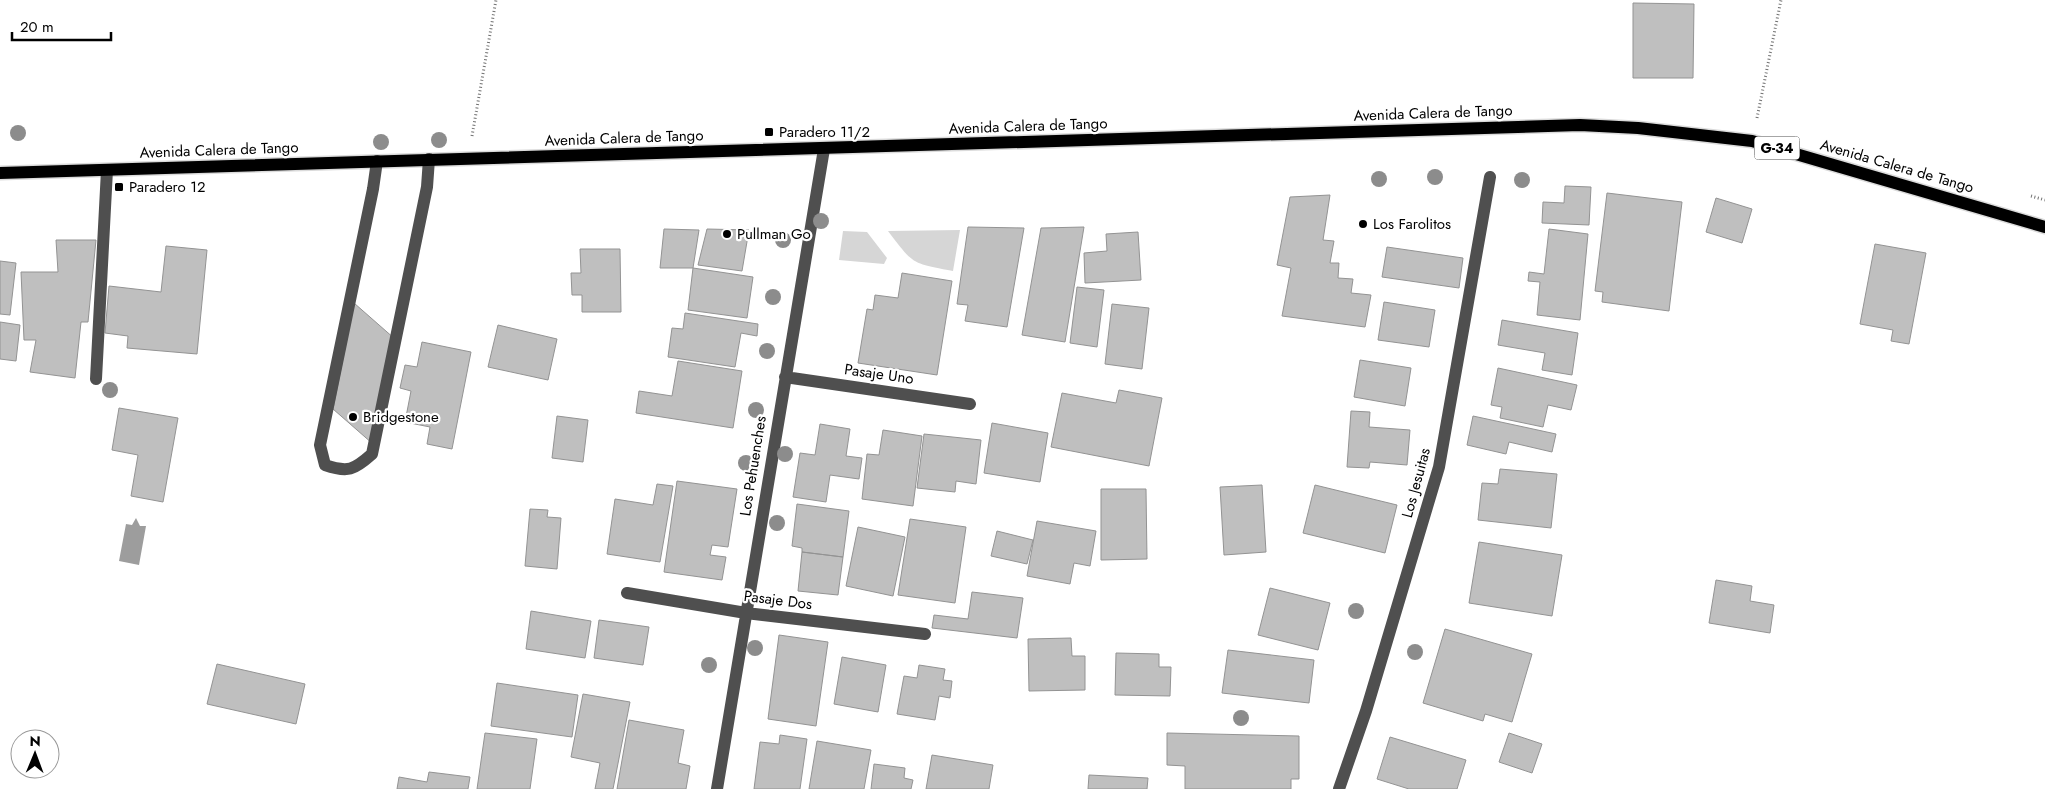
<svg xmlns="http://www.w3.org/2000/svg" width="2045" height="789" font-family="Jost,sans-serif">
  <style>
    .green { fill: #d6d6d6 }
    .water { fill: #9d9d9d }
    .building { fill: #bfbfbf; stroke: #939393 }
    .lines { fill: none; stroke-linecap: round; stroke-linejoin: round }
    .major-casing { stroke: #dbdbdb; stroke-width: 15 }
    .path { stroke: #717171; stroke-width: 3; stroke-dasharray: 1 2.5; stroke-linecap: butt }
    .minor { stroke: #4f4f4f; stroke-width: 12 }
    .major { stroke: #000; stroke-width: 12 }
    .tree { fill: #8c8c8c }
    .poi-dot { fill: #000; stroke: #fff; stroke-width: 2 }
    .labels { text-anchor: middle; stroke-width: 4.5; stroke-linejoin: round; paint-order: stroke }
    .shield { fill: #fff; stroke: #4c4c4c; stroke-width: 1 }
    .shield-label { font-size: 14px; font-weight: bold; fill: #000 }
    .street-label { font-size: 15px; fill: #000; stroke: #fff }
    .poi-label { font-size: 15px; fill: #000; stroke: #fff; text-anchor: start }
  </style>
  <rect width="100%" height="100%" fill="#fff"/>
  <path class="green" d="M960 230 953 271C911 263 914 265 888 231Z
    M843 231 867 232 887 258 884 264 839 260Z"/>
  <path class="water" d="M136 518 140 526H146L139 565 119 561 126 524 132 525Z"/>
  <path class="building" d="M1633 3 1694 4 1693 78H1633Z
    M1565 186 1591 187 1589 225 1542 223 1543 202 1564 203Z
    M1607 193 1682 202 1669 311 1602 302 1603 292 1595 291Z
    M1330 195 1323 240 1334 241 1330 263H1339L1338 278 1353 279 1351 293 1371 295 1365 327 1282 316 1291 268 1277 265 1290 197Z
    M1716 198 1752 209 1742 243 1706 232Z
    M968 227 1024 228 1007 327 965 321 968 305 957 304Z
    M1084 227 1065 342 1022 335 1041 228Z
    M664 229 699 230 693 268H660Z
    M707 229 749 230 742 271 698 265Z
    M1549 229 1588 234 1580 320 1537 315 1540 282 1528 281 1529 272 1544 274Z
    M1138 232 1141 280 1085 283 1084 253 1107 251 1106 234Z
    M56 240H96L88 322H81L75 378 30 372 36 340H24L21 272H58Z
    M1875 244 1926 253 1909 344 1891 341 1893 330 1860 324Z
    M166 246 207 250 197 354 127 348 128 336 105 333 109 286 161 292Z
    M1387 247 1463 258 1459 288 1382 277Z
    M580 249H620L621 312H582V295H572L571 273H581Z
    M0 261 16 263 10 315 0 314Z
    M693 268 753 277 747 318 688 310Z
    M902 273 952 281 937 375 858 363 867 309 873 310 875 295 898 298Z
    M1077 287 1104 290 1097 347 1070 343Z
    M1384 302 1435 310 1429 347 1378 340Z
    M354 303 395 339 373 444 333 409Z
    M1112 304 1149 308 1142 369 1105 364Z
    M685 313 758 324 757 336 741 333 735 367 668 357 672 328 683 329Z
    M1502 320 1578 333 1572 375 1542 370 1545 353 1498 345Z
    M0 322 20 325 16 361 0 359Z
    M498 325 557 339 548 380 488 367Z
    M422 342 471 352 452 449 427 444 430 427 405 422 411 391 400 388 405 365 417 367Z
    M1360 360 1411 368 1405 406 1354 397Z
    M678 361 742 371 733 428 636 413 639 391 672 396Z
    M1498 368 1577 385 1571 410 1548 405 1543 427 1500 418 1502 407 1491 405Z
    M1119 390 1162 398 1149 466 1051 447 1062 393 1116 403Z
    M119 408 178 418 163 502 131 496 138 455 112 450Z
    M1351 411 1370 412 1369 427 1410 430 1407 465 1370 462 1369 468 1347 467Z
    M557 416 588 420 583 462 552 458Z
    M1473 416 1556 434 1552 452 1509 442 1506 454 1467 445Z
    M992 423 1048 433 1040 482 984 473Z
    M820 424 850 429 846 456 862 458 859 479 830 475 826 502 793 497 800 453 815 455Z
    M883 430 922 436 913 506 862 499 867 454 879 455Z
    M924 434 981 440 976 484 956 481 955 492 917 488Z
    M1500 469 1557 474 1551 528 1478 520 1482 483 1498 484Z
    M677 481 737 489 728 547 712 545 710 555 726 557 722 580 664 572Z
    M657 484 673 486 660 562 607 554 615 499 653 505Z
    M1262 485 1266 552 1224 555 1220 487Z
    M1315 485 1397 505 1385 553 1303 533Z
    M1101 489H1146L1147 559 1101 560Z
    M797 504 849 511 843 557 802 552V548L792 546Z
    M530 509 548 510 547 517 561 518 557 569 525 566Z
    M910 519 966 527 955 603 898 595Z
    M1037 521 1096 531 1090 566 1074 563 1070 584 1027 576Z
    M858 527 905 537 893 596 846 586Z
    M997 531 1033 540 1027 564 991 556Z
    M1479 542 1562 555 1552 616 1469 603Z
    M802 552 843 557 838 595 798 591Z
    M1716 580 1752 586 1750 601 1774 605 1770 633 1709 623Z
    M1270 588 1330 603 1318 650 1258 635Z
    M972 592 1023 598 1017 638 932 628 934 615 968 619Z
    M531 611 591 621 585 658 526 649Z
    M599 620 649 627 643 665 594 658Z
    M1445 629 1532 654 1512 722 1485 714 1483 721 1423 703Z
    M779 635 828 642 816 726 768 719Z
    M1071 638 1072 656H1085V690L1029 691 1028 639Z
    M1228 650 1314 660 1309 703 1222 693Z
    M1116 653 1159 654V667H1171L1170 696 1115 695Z
    M842 657 886 665 878 712 834 704Z
    M217 664 305 684 296 724 207 704Z
    M919 665 945 669 943 680 952 681 950 698 939 696 935 720 897 714 904 676 917 678Z
    M497 683 578 695 572 737 491 726Z
    M583 694 630 702 613 789H595L600 763 571 757Z
    M629 720 684 730 678 763 690 766 686 789H617Z
    M485 733 537 739 530 789H477Z
    M1167 733 1299 736V779H1291V789H1185V766L1167 765Z
    M1509 733 1542 744 1532 773 1499 762Z
    M780 735 807 739 800 789H754L760 742 779 744Z
    M1390 737 1466 760 1457 789H1409L1377 779Z
    M817 741 871 750 864 789H809Z
    M932 755 993 765 989 789H926Z
    M874 764 905 768 904 778 913 780 911 789H871Z
    M429 772 470 777 468 789H397L399 777 427 782Z
    M1089 775 1148 778 1147 789H1088Z"/>
  <g class="lines">
    <defs>
      <path id="major" d="M0 173 1580 125 1638 128 1752 141 2045 227"/>
    </defs>
    <use href="#major" class="major-casing"/>
    <path class="path" d="M1757 118 1781 0
      M472 136 496 0
      M2031 196 2045 200"/>
    <path class="minor" d="M377 161 373 189 320 445 325 465C348 473 354 470 372 454L427 187 429 159
      M785 377 970 404
      M96 379 107 170
      M627 593 746 613 925 634
      M717 789 824 149
      M1339 789 1366 711 1439 467 1490 177"/>
    <use href="#major" class="major"/>
  </g>
  <g class="tree">
    <circle cx="18" cy="133" r="8"/>
    <circle cx="439" cy="140" r="8"/>
    <circle cx="381" cy="142" r="8"/>
    <circle cx="1435" cy="177" r="8"/>
    <circle cx="1379" cy="179" r="8"/>
    <circle cx="1522" cy="180" r="8"/>
    <circle cx="821" cy="221" r="8"/>
    <circle cx="783" cy="240" r="8"/>
    <circle cx="773" cy="297" r="8"/>
    <circle cx="767" cy="351" r="8"/>
    <circle cx="110" cy="390" r="8"/>
    <circle cx="756" cy="410" r="8"/>
    <circle cx="785" cy="454" r="8"/>
    <circle cx="746" cy="463" r="8"/>
    <circle cx="777" cy="523" r="8"/>
    <circle cx="1356" cy="611" r="8"/>
    <circle cx="755" cy="648" r="8"/>
    <circle cx="1415" cy="652" r="8"/>
    <circle cx="709" cy="665" r="8"/>
    <circle cx="1241" cy="718" r="8"/>
  </g>
  <g class="poi-dot">
    <rect x="764" y="127" width="10" height="10" rx="2.5"/>
    <rect x="114" y="182" width="10" height="10" rx="2.5"/>
    <circle cx="1363" cy="224" r="5"/>
    <circle cx="727" cy="234" r="5"/>
    <circle cx="353" cy="417" r="5"/>
  </g>
  <g class="labels">
    <rect class="shield" x="1754.5" y="136.5" width="45" height="23" rx="4"/>
    <g class="shield-label">
      <text x="1777" y="153">G-34</text>
    </g>
    <g class="street-label">
      <text transform="translate(1433 113) rotate(-2)" y="5">Avenida Calera de Tango</text>
      <text transform="translate(1028 126) rotate(-2)" y="5">Avenida Calera de Tango</text>
      <text transform="translate(624 138) rotate(-2)" y="5">Avenida Calera de Tango</text>
      <text transform="translate(219 150) rotate(-2)" y="5">Avenida Calera de Tango</text>
      <text transform="translate(1897 166) rotate(16)" y="5">Avenida Calera de Tango</text>
      <text transform="translate(879 374) rotate(8)" y="5">Pasaje Uno</text>
      <text transform="translate(753 466) rotate(-81)" y="5">Los Pehuenches</text>
      <text transform="translate(1416 483) rotate(-75)" y="5">Los Jesuitas</text>
      <text transform="translate(778 600) rotate(7)" y="5">Pasaje Dos</text>
    </g>
    <g class="poi-label">
      <text x="779" y="137">Paradero 11/2</text>
      <text x="129" y="192">Paradero 12</text>
      <text x="1373" y="229">Los Farolitos</text>
      <text x="737" y="239">Pullman Go</text>
      <text x="363" y="422">Bridgestone</text>
    </g>
  </g>
  <g transform="translate(35 754) rotate(1)"><circle r="24" fill="#ffffff" stroke="#999999"/>
  <path d="M0-4L9 19L0 12L-9 19Z" fill="#000000"/>
  <text y="-8" font-size="14" font-weight="bold" text-anchor="middle" fill="#000000">N</text>
  </g>
  <path d="M12 32v8h99v-8" fill="none" stroke="#000000" stroke-width="2.5"/>
  <text x="20" y="32" font-size="15" fill="#000000" stroke="#ffffff" stroke-width="4" paint-order="stroke">20 m</text>
</svg>
